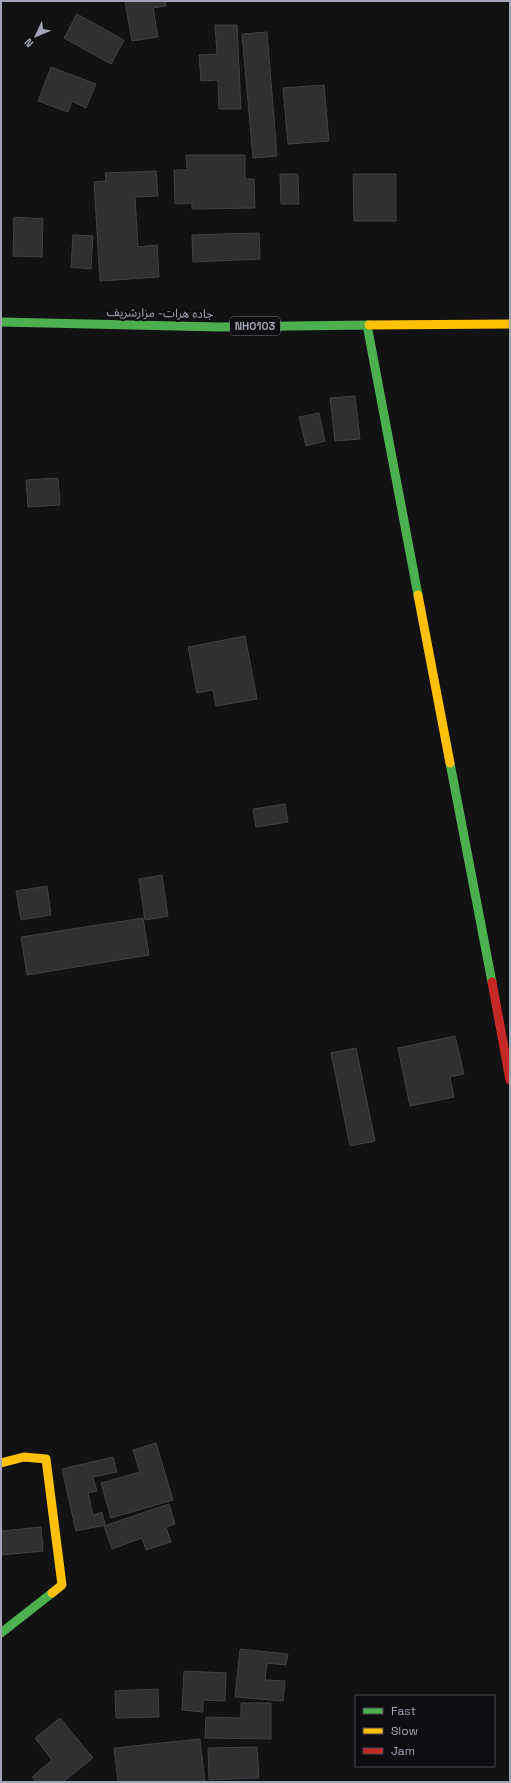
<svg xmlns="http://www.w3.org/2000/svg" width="511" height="1783" font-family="'Space Grotesk','Noto Sans Arabic',sans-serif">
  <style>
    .building { fill: #303031; stroke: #414146 }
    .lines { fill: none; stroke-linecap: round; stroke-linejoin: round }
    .fast { stroke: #4caf50; stroke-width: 9 }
    .slow { stroke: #ffc107; stroke-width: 9 }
    .jam { stroke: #c62828; stroke-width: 9 }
    .labels { text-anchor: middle; stroke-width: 4; stroke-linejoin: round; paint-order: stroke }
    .shield { fill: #0d0c0e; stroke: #757782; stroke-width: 1 }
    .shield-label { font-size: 11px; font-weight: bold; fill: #a2a5b4 }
    .street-label { font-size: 12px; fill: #a2a5b4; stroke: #0d0c0e }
  </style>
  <rect width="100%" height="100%" fill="#121212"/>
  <path class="building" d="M125 1H165L166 6 153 8 158 37 132 41Z
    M77 14 124 40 111 64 64 38Z
    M215 25H237L241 109H219L218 80 201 81 199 55 217 54Z
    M267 32 277 156 253 158 242 34Z
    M51 67 96 84 86 108 72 101 68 112 38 101Z
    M324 85 329 141 288 144 283 88Z
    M186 155H245V179H254L255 208 192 209V203L175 204 174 170H187Z
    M156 171 158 196 135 197 138 247 157 245 159 277 100 281 94 182 106 181 105 173Z
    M280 174H298L299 204H281Z
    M353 174H396V221H354Z
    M14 217 43 219 42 257 13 256Z
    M259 233 260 259 193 262 192 235Z
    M73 235 93 236 91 269 71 267Z
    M355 396 360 439 335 441 330 398Z
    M319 413 325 441 306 446 299 417Z
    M58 478 60 505 28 507 26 480Z
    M245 636 257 699 216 706 213 690 197 693 188 647Z
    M285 804 288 822 256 827 253 809Z
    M162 875 168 916 145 920 139 879Z
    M47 886 51 915 21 920 16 891Z
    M143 918 149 955 27 975 21 937Z
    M455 1036 464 1074 450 1077 454 1097 410 1106 398 1048Z
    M356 1048 375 1141 350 1146 331 1053Z
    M156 1443 173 1500 111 1518 101 1483 140 1472 133 1450Z
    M113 1457 117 1472 93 1477 97 1491 88 1493 93 1515 102 1512 105 1525 76 1531 62 1469Z
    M169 1504 175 1524 166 1527 171 1542 146 1550 142 1538 112 1549 104 1526Z
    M1 1523 2 1531 41 1527 43 1551 1 1555Z
    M240 1649 288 1654 286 1665 267 1663 265 1680 285 1681 283 1701 235 1697Z
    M184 1671 226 1673 225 1701 203 1700V1712L182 1710Z
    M158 1689 159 1717 116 1718 115 1691Z
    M241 1703H271V1739L205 1738 206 1717 241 1718Z
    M60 1718 93 1758 63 1782H36L32 1777 52 1760 35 1738Z
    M200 1739 205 1782H118L114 1748Z
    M257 1747 259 1778 209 1780 208 1748Z"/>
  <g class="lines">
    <path class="fast" d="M1 322 219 327 369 325
      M367 325 418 595
      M450 763 492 982
      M1 1633 52 1593"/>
    <path class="slow" d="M369 325 510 324
      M418 595 450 763
      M1 1463 24 1457 46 1459 62 1585 52 1593"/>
    <path class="jam" d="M492 982 510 1080"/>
  </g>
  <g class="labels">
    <rect class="shield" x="230" y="317" width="50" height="18" rx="3"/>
    <g class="shield-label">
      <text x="255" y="330">NH0103</text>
    </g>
    <g class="street-label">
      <text transform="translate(160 313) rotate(1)" y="4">جاده هرات- مزارشریف</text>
    </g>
  </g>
  <rect width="511" height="1783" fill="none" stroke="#a2a5b4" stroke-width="4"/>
  <rect x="355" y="1695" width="140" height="72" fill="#0d0c0e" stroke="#494950"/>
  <rect x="363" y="1708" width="20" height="6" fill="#4caf50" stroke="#494950"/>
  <text x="391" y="1715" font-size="12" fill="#a2a5b4">Fast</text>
  <rect x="363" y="1728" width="20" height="6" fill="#ffc107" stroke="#494950"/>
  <text x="391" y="1735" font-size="12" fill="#a2a5b4">Slow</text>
  <rect x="363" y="1748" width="20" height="6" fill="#c62828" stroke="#494950"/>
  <text x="391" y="1755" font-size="12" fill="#a2a5b4">Jam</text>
  <g transform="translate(36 36) rotate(226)" stroke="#0d0c0e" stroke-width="3" paint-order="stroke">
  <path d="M0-3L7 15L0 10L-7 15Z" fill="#a2a5b4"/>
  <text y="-6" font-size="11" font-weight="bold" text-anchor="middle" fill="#a2a5b4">N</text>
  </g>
</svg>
